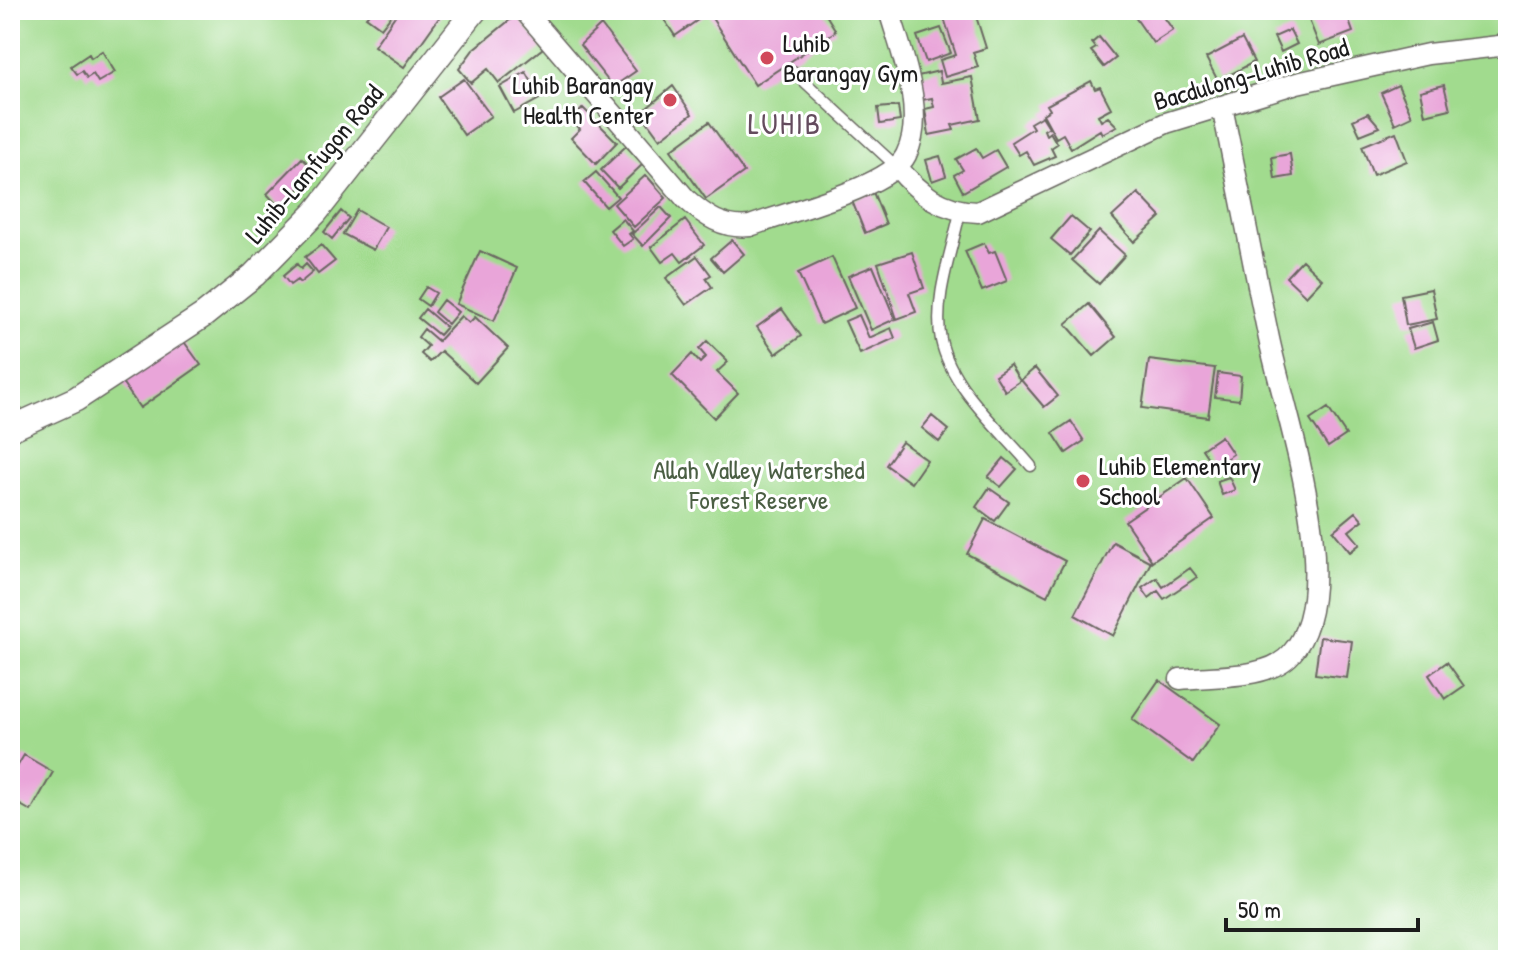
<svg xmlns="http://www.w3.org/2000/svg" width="1518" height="970" font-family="'Patrick Hand',sans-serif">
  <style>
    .green { fill: #a1db8e; stroke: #5e7c55; stroke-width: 2 }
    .building { fill: #e9a5d9 }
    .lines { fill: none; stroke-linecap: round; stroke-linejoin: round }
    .service-casing { stroke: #696661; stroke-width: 13 }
    .minor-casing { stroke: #696661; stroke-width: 23 }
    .tertiary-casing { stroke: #696661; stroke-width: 27 }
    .service { stroke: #fff; stroke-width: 10 }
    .minor { stroke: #fff; stroke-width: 20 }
    .tertiary { stroke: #fff; stroke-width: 24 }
    .poi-dot { fill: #d1495b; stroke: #fff; stroke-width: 3 }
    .labels { text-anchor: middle; stroke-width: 6; stroke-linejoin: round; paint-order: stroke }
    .poi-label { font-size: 26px; fill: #1c1c1c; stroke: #fff; text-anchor: start }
    .street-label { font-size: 26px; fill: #1c1c1c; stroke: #fff }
    .park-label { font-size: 26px; fill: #4b5f44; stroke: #fff }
    .quarter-label { font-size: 30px; letter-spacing: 2px; fill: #644c5e; stroke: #fff }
  </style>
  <rect width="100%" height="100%" fill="#fff"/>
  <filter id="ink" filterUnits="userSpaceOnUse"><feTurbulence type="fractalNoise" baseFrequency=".0125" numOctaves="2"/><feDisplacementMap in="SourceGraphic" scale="16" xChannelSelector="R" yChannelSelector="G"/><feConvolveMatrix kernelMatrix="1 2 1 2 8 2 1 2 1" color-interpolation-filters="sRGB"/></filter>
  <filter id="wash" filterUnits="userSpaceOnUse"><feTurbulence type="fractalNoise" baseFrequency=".006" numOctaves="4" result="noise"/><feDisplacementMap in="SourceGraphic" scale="32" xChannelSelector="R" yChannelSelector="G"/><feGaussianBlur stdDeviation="1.8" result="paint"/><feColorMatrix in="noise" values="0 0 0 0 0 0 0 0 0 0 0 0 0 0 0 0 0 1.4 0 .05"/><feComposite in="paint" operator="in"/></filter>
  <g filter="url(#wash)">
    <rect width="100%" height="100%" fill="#f8f0e2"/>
    <path class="green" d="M10 10H1508V960H10Z"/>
    <g id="blocks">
      <path class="building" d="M372 10H395L381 28 366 17Z
        M399 10H434L441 15 404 67 374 46Z
        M658 10H712L675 36Z
        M717 10H823L836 31 755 85 710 15Z
        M974 10 986 48 973 52 978 67 945 77 940 60 956 55 944 18Z
        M1130 10H1159L1173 30 1153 43Z
        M1305 10H1345L1353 32 1319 45Z
        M516 15 543 48 499 83 488 69 471 83 459 69 473 50Z
        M601 25 636 71 613 87 580 45Z
        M941 28 951 53 926 62 917 36Z
        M1290 30 1297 44 1281 52 1274 37Z
        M1099 37 1116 58 1104 67 1091 51 1096 48 1092 43Z
        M1242 39 1254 62 1218 81 1206 58Z
        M102 51 115 72 98 82 93 74 87 78 82 71 77 74 71 66 89 54 91 58Z
        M939 71 941 83 972 77 980 119 952 125 954 130 929 135 925 109 934 107 932 98 922 100 918 76Z
        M526 72 541 98 514 113 500 87Z
        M464 79 491 116 464 135 438 97Z
        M1091 81 1095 89 1100 87 1111 108 1098 115 1101 121 1108 117 1117 126 1102 134 1100 130 1071 148 1063 134 1056 138 1043 114 1050 110 1047 105Z
        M1398 85 1412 116 1395 124 1381 93Z
        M1444 85 1450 109 1425 115 1420 91Z
        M673 86 692 114 660 139 641 113Z
        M898 106 900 121 880 124 878 108Z
        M583 108 617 142 596 164 571 138 580 129 572 120Z
        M1368 113 1380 127 1360 135 1353 120Z
        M1042 116 1049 127 1044 130 1046 135 1050 132 1057 144 1051 148 1055 156 1034 165 1026 151 1019 155 1011 142 1033 128 1030 123Z
        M709 122 744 172 706 199 671 150Z
        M1396 132 1407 161 1373 175 1362 146Z
        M626 146 643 164 618 188 601 170Z
        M976 148 982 158 996 150 1006 167 963 192 954 175 963 170 956 159Z
        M1290 154 1293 176 1275 179 1272 157Z
        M940 156 946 176 932 181 926 160Z
        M302 158 316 171 280 208 267 194Z
        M596 172 618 197 606 207 584 182Z
        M646 175 666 198 634 227 614 204Z
        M873 192 886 224 865 233 852 201Z
        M1138 193 1161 217 1134 242 1112 217Z
        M661 207 671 218 643 246 632 234Z
        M357 210 386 227 373 250 343 234Z
        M341 211 349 218 332 239 324 232Z
        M1071 216 1090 232 1070 255 1051 239Z
        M623 219 633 231 629 234 633 239 623 246 610 230Z
        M685 220 704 245 682 262 675 253 662 262 651 247Z
        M1099 231 1125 255 1099 284 1072 260Z
        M732 240 744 254 723 272 711 258Z
        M984 243 989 253 995 251 1007 281 982 291 965 251Z
        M321 245 335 261 318 274 305 257Z
        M480 251 517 268 494 321 456 304Z
        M912 252 924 288 909 293 916 312 897 319 878 263Z
        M697 256 711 275 706 278 712 287 686 305 666 278Z
        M832 257 855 308 821 324 798 273Z
        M1302 260 1322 279 1306 296 1286 277Z
        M297 264 301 269 306 264 313 272 300 283 297 280 290 285 283 276Z
        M873 266 895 319 871 330 848 276Z
        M426 287 436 293 428 306 418 299Z
        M1431 289 1437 319 1406 325 1401 295Z
        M443 300 458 312 448 324 434 312Z
        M1089 304 1116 337 1094 356 1066 324Z
        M425 309 446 327 439 335 418 318Z
        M782 309 801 336 776 354 757 327Z
        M859 315 869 338 891 328 895 338 860 354 845 321Z
        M461 316 469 323 475 317 508 348 476 383 441 351 430 362 421 354 428 346 418 337 424 329 438 341Z
        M1433 322 1438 340 1414 348 1408 329Z
        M182 339 201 365 140 408 122 382Z
        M707 341 728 362 717 372 738 393 714 418 672 375 692 354 700 363 706 357 699 349Z
        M1149 360 1215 368 1208 417 1142 408Z
        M1010 365 1020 381 1005 391 995 375Z
        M1035 368 1058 396 1044 407 1021 380Z
        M1218 373 1241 376 1239 400 1215 397Z
        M1328 408 1346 435 1328 447 1310 420Z
        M932 416 949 430 939 442 922 428Z
        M1071 421 1084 441 1066 453 1053 433Z
        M1221 436 1233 454 1214 467 1202 449Z
        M902 442 927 460 911 483 886 465Z
        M1004 458 1017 469 1001 487 988 477Z
        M1229 477 1235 490 1222 495 1217 481Z
        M1187 478 1214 518 1152 561 1125 521Z
        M989 488 1009 502 995 521 976 507Z
        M1356 512 1363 520 1349 531 1360 544 1350 552 1333 531Z
        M985 519 1065 561 1047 596 967 554Z
        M1113 542 1151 562 1113 636 1075 615Z
        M1190 568 1197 577 1164 599 1158 591 1149 598 1142 588 1157 578 1163 587Z
        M1320 637 1352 641 1347 678 1315 674Z
        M1447 662 1464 686 1445 699 1429 675Z
        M1159 680 1220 724 1193 763 1132 719Z
        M24 755 53 772 31 811 10 799V769L14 772Z"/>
    </g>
  </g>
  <g filter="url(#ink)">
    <use href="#blocks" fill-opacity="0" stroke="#696661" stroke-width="2"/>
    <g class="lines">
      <defs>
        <path id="service" d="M793 71 897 167
          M960 212C952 251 933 300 941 340 951 388 1001 430 1031 466"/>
        <path id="minor" d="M524 10 686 199C705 216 723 229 750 226 784 213 891 187 906 155 927 113 901 52 889 10
          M897 167C920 194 942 211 978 212L1166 123 1297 83 1428 54 1508 45
          M1180 679C1213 675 1268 680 1291 654 1349 590 1283 410 1268 334 1252 259 1238 182 1222 107"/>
        <path id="tertiary" d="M10 429 76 399 204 315 254 275 316 212 475 10"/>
      </defs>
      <use href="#service" class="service-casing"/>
      <use href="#minor" class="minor-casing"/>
      <use href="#tertiary" class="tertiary-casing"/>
      <use href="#service" class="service"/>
      <use href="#minor" class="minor"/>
      <use href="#tertiary" class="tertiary"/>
    </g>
  </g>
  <g class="poi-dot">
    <circle cx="767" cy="58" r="8"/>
    <circle cx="670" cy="100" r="8"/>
    <circle cx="1083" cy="481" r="8"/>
  </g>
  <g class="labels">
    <g class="poi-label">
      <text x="783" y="52">Luhib<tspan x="783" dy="30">Barangay Gym</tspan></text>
      <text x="654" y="94" text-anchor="end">Luhib Barangay<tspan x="654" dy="30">Health Center</tspan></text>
      <text x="1099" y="475">Luhib Elementary<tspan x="1099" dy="30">School</tspan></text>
    </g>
    <g class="street-label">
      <text transform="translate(1251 74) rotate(-16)" y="9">Bacdulong-Luhib Road</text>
      <text transform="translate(314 164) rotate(-50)" y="9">Luhib-Lamfugon Road</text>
    </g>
    <g class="park-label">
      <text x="759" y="479">Allah Valley Watershed<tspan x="759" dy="30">Forest Reserve</tspan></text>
    </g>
    <g class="quarter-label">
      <text x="785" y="134">LUHIB</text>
    </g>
  </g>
  <rect width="1518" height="970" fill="none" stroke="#fff" stroke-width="40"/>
  <path d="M1226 918v12h192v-12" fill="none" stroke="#1c1c1c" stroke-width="4"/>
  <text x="1238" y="918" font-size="24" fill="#1c1c1c" stroke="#ffffff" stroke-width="6" paint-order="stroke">50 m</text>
</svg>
